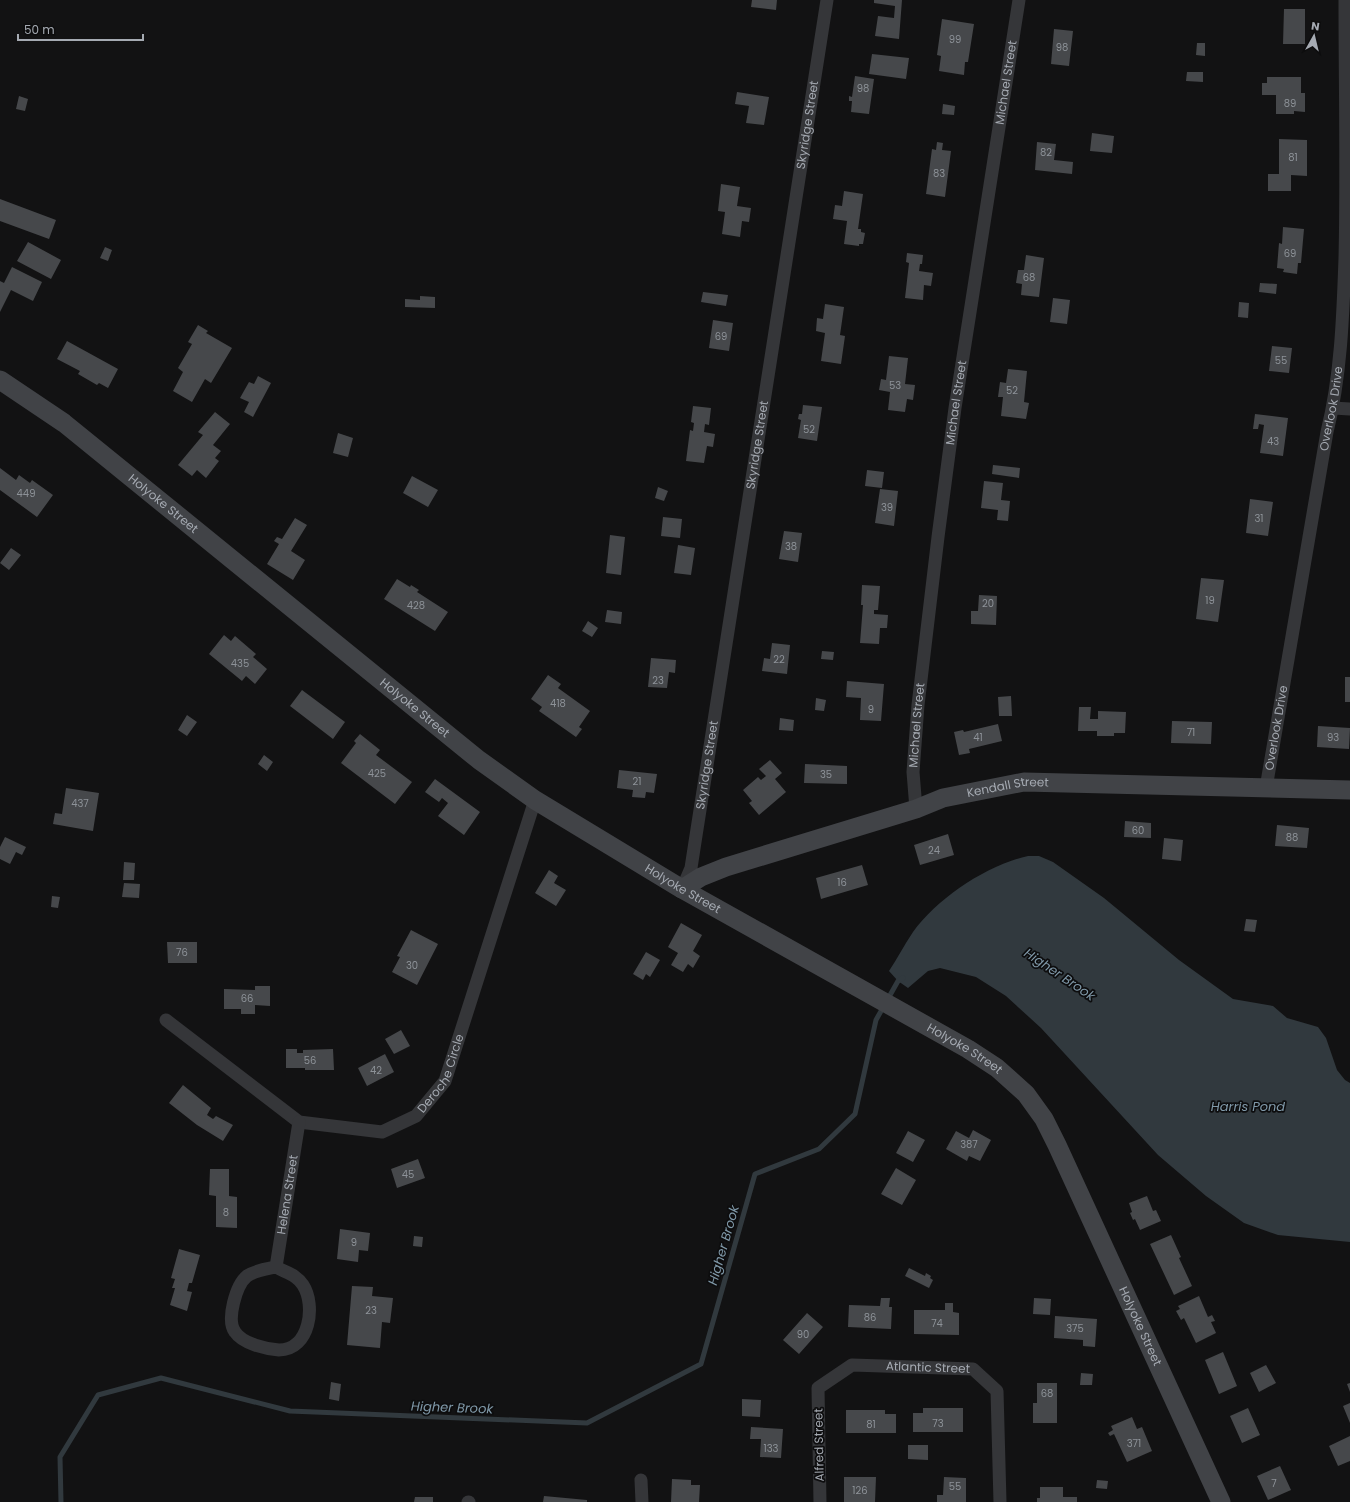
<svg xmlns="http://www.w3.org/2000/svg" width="1350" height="1502" font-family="Poppins,sans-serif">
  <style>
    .water { fill: #31393e }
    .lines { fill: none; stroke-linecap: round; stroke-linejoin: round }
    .stream { stroke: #31393e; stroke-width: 5 }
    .building { fill: #46484b }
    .street { stroke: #353639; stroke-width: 13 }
    .secondary { stroke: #414347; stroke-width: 19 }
    .labels { text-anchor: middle; stroke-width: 3.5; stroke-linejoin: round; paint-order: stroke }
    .number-label { font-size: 10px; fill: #8d9298 }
    .street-label { font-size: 12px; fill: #a5aab2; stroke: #0d0d0e }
    .water-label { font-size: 13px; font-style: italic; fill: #8099a9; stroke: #0d0d0e }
  </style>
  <rect width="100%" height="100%" fill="#121213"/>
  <path class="water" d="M1028 856H1039L1053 862 1104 898 1179 960 1233 999 1273 1006 1287 1018 1318 1027 1326 1038 1337 1070 1345 1080 1350 1083V1242L1278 1235 1244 1223 1206 1196 1158 1155 1041 1028 1006 996 976 977 940 968 928 971 908 988 898 981 889 971C897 959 904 945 913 932 938 898 987 865 1028 856Z"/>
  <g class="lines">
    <path class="stream" d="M61 1502 60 1457 98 1395 161 1378 290 1411 587 1423 701 1364 755 1174 819 1149 855 1114 876 1020 898 981 903 978"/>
  </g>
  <path class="building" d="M752 0H777L776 10 751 7Z
    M874 0H902L899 39 875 36 878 16 894 18 895 6 874 3Z
    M1284 9H1305V44H1283Z
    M942 19 974 24 968 62H965L964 75 939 71 941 56 937 55Z
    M1054 29 1073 31 1069 66 1051 64Z
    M1197 43H1205V56L1196 55Z
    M872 54 909 58 906 79 869 74Z
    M1187 72H1203V82L1186 81Z
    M855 76 874 79 869 114 851 112 852 101H849V96L852 97Z
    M1267 77H1301V93H1305V112L1294 111V114H1276V95H1262V83H1267Z
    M737 92 769 97 764 125 746 123 749 106 735 104Z
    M19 96 28 99 25 111 16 109Z
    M943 104 955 106 954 115 942 114Z
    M1092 133 1114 136 1112 153 1090 151Z
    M1279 139 1307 140V176L1291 175V191H1268V174H1279Z
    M937 142 943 143 942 150 951 151 945 197 926 194 932 149 936 150Z
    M1037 142 1056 144 1054 160 1073 162 1072 174 1035 170Z
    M721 184 740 187 737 206 751 208 749 222 742 221 740 237 722 234 725 212 718 211Z
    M844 191 863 194 858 229H861V232L865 233 863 244H859V246L844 244 847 221 833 219 835 205 842 206Z
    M0 199 56 220 49 239 0 221Z
    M1283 227 1304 229 1301 263H1298L1297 274 1283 272 1284 269 1277 268 1279 243 1282 244Z
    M28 242 61 260 51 279 17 261Z
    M105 247 112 250 108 261 100 258Z
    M907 253 923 255 922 264H920L919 271 933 273 931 286 924 285 923 300 905 298 909 263 906 262Z
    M1026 255 1044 258 1039 297 1021 295 1022 284 1016 283 1018 270H1024Z
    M12 267 42 282 33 301 11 290 0 312V281L4 283Z
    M1260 283 1277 284 1276 294 1259 292Z
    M703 292 728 295 726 306 701 302Z
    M420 296 435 297V308L405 307V299L420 300Z
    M1053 298 1070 300 1067 324 1050 322Z
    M1239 302 1249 303 1248 318 1238 317Z
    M825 304 844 307 840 335 845 336 841 364 821 361 825 333 816 331 817 318 823 319Z
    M713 320 733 323 729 351 709 348Z
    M198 325 208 331 206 333 232 348 211 383 205 379 192 402 173 391 183 372 178 368 192 344 188 342Z
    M67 341 118 369 108 388 99 383 97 385 78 374 80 371 57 359Z
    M1272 346 1292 348 1289 373 1269 371Z
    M889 356 908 358 905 384 915 385 913 400 907 399 905 412 888 410 890 392 879 390 881 379 886 380Z
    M1008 369 1027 371 1024 402 1029 403 1026 419 1001 416 1003 397H998L1000 382 1006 383Z
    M258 376 271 383 253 417 244 412 249 402 240 398 249 382 254 384Z
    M803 405 822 407 817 441 798 438 801 420 798 419 799 414H802Z
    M693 406 711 408 709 425 705 424 704 432 715 434 713 447 707 446 704 463 686 461 690 430 693 431 694 423 691 422Z
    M215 412 230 424 213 445 221 451 215 458 219 461 206 478 197 470 192 476 178 465 203 435 198 432Z
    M1255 414 1288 418 1283 456 1260 453 1264 425 1259 424 1258 429H1253Z
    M338 433 353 438 348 457 333 453Z
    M993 465 1020 468 1019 478 992 474Z
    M0 468 16 480 19 475 30 483 32 480 53 495 37 517 0 490Z
    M867 470 884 472 882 488 865 486Z
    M412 476 438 490 428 507 403 493Z
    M984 481 1003 483 1001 500 1010 501 1008 521 997 520 998 510 981 508Z
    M658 487 668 491 664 501 655 498Z
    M880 489 898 491 894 526 875 523Z
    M1250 499 1273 502 1268 536 1246 533Z
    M663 517 682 519 680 538 661 536Z
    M295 518 307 525 291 551 305 560 293 580 267 564 279 544 274 541 277 537 282 539Z
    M784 531 802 533 798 562 779 559Z
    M610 535 625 537 621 575 606 573Z
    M678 545 695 548 691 575 674 573Z
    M11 548 21 555 9 570 0 563Z
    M1201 578 1224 580 1218 622 1196 619Z
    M397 579 410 587 411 585 419 590 417 592 448 612 435 631 384 599Z
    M862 585 880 586 878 610H874V614L888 615 887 628H880L879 644 860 643 863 605H861Z
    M979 595 997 596 996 625 971 624V611H978Z
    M607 610 622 612 621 624 605 622Z
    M588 621 598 628 592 637 582 631Z
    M224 635 231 641 235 636 256 654 253 657 267 669 255 684 246 676 242 681 209 654Z
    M772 643 790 645 787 674 762 671 764 658 770 659Z
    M822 651 834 652 833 660 821 659Z
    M651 658 676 660 675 673 669 672 667 688 648 687Z
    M548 675 561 684 558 688 590 711 579 727 582 729 576 737 539 711 542 707 531 699Z
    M1345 677H1350V702H1345Z
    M847 681 884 684 881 721 860 720 861 698 846 697Z
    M302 690 345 722 333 739 290 706Z
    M1011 696 1012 716H999L998 697Z
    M816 698 826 700 824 711 815 710Z
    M1079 707H1091L1090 719H1098V711L1126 712 1125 733H1114V736H1097V731H1078Z
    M187 715 197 722 187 736 178 730Z
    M780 718 794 720 793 731 779 730Z
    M1172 721 1212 722 1211 744 1171 743Z
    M998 724 1002 741 969 749 970 753 959 755 954 732 963 730 964 732Z
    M1318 726 1350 728 1349 749 1317 747Z
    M360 734 380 750 376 755 412 782 395 804 341 763 356 743 354 741Z
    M264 755 273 762 267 771 258 764Z
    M770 760 782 773 775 779 786 792 759 815 749 803 752 801 743 790 758 777 761 780 766 776 759 769Z
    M805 764 847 766V784L804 783Z
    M619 770 657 774 654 793 646 792 645 798 632 797 633 790 617 788Z
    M435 779 480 812 464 835 438 816 448 803 442 798 439 802 425 792Z
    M66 788 99 793 93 831 53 824 55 813 62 814Z
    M1125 821 1151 823V838L1124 837Z
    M1277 825 1309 828 1307 848 1275 846Z
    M948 834 954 855 920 865 914 845Z
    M5 837 26 847 22 855 16 852 10 864 0 859V847Z
    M1164 838 1183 840 1181 861 1162 859Z
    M124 862 135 863 134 880H123Z
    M862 865 868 885 821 899 816 878Z
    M549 870 558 876 554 883 566 890 556 906 535 893Z
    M124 883 140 884 139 898 122 897Z
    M52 896 60 897 58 908 51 907Z
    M1246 919 1257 920 1255 932 1244 931Z
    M681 923 702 935 693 951 700 956 693 968 688 964 683 972 671 965 678 953 668 947Z
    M411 930 438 944 417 985 392 972 400 957 397 956Z
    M167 942H197V963H168Z
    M646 952 660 960 650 977 646 974 643 980 633 974Z
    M255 986H270V1006L255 1005V1014H241V1009H224V989L255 990Z
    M401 1030 410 1046 394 1054 385 1039Z
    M286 1049H297V1053H303V1050L333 1049 334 1070H305V1068H286Z
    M385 1054 394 1072 367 1086 358 1068Z
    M183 1085 211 1108 207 1115 213 1119 216 1116 233 1125 223 1141 197 1125 169 1103Z
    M973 1130 991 1140 980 1161 969 1156 967 1161 946 1149 956 1131 969 1138Z
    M908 1131 925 1140 913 1162 896 1153Z
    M418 1159 425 1178 397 1188 391 1169Z
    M896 1168 916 1180 902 1205 881 1194Z
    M210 1169H229V1196L237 1197V1228L216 1227V1196L209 1195Z
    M1147 1196 1153 1211 1156 1210 1161 1221 1140 1230 1135 1219 1133 1220 1130 1213 1132 1212 1129 1203Z
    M340 1229 370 1233 368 1251 359 1250 358 1262 337 1259Z
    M1171 1235 1181 1257 1179 1258 1192 1286 1174 1295 1150 1244Z
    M414 1236 423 1237 422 1247 413 1246Z
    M179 1249 200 1255 192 1283H189L187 1291 192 1292 187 1311 170 1305 175 1288H172L175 1279 171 1278Z
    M909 1268 925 1276 926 1273 931 1276 930 1278 933 1280 929 1288 905 1276Z
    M352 1286 373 1287 372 1296 393 1298 390 1323 382 1322 380 1348 347 1345Z
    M1199 1296 1208 1317 1212 1315 1215 1321 1211 1322 1216 1333 1196 1343 1184 1318 1181 1320 1176 1311 1180 1309 1178 1306Z
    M881 1298H890L889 1307H892L891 1329 848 1327 849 1305 880 1306Z
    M1034 1298 1051 1299 1050 1315 1033 1314Z
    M945 1303H953V1312L959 1313V1335L914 1334V1310H945Z
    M807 1313 823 1327 799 1354 783 1340Z
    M1055 1316 1097 1319 1095 1347 1083 1346V1340L1054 1338Z
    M1223 1352 1237 1386 1219 1394 1205 1360Z
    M1266 1365 1276 1383 1259 1392 1250 1373Z
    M1081 1373 1093 1374 1092 1385H1080Z
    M331 1382 341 1384 339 1401 329 1399Z
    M1037 1383H1057V1423H1033V1403H1037Z
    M1350 1383V1392L1347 1384Z
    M742 1399 761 1400 760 1417 742 1416Z
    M1350 1403V1423L1343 1406Z
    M923 1408H963V1432H913V1413H923Z
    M1248 1408 1260 1435 1242 1443 1230 1416Z
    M846 1410H885V1414H896V1433H846Z
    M1132 1417 1137 1429 1142 1427 1152 1451 1127 1462 1114 1434 1110 1436 1108 1433 1113 1430 1111 1426Z
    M751 1427 783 1429 781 1458 760 1457 761 1439H750Z
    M1350 1436V1461L1338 1466 1329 1446Z
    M908 1445H928V1460L908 1459Z
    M1280 1466 1291 1490 1268 1500 1257 1476Z
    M844 1477H876L875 1502H844Z
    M944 1477 966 1478V1502H937V1495H943Z
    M672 1479 691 1480V1485H700L699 1502H671Z
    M1097 1480 1108 1481 1107 1489 1096 1488Z
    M1040 1487H1063V1497H1077V1502H1037V1498H1040Z
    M544 1496 587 1500V1502H543Z
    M415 1497H433V1502H414Z"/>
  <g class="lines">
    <g class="street">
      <path d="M1333 408 1350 409"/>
      <path id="s1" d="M1266 788 1327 432C1341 376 1343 316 1345 258 1347 172 1345 86 1345 0"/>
      <path id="s2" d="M916 809 913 772 918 705 938 537 955 408 1019 0"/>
      <path id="s3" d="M682 889 691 868 695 842 827 0"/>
      <path id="s4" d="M166 1020 299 1122 382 1132 416 1116 445 1081 535 800"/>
      <path id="s5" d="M276 1267C286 1273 296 1274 303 1285 316 1305 310 1350 279 1350 266 1349 243 1344 235 1332 226 1320 236 1285 247 1276 256 1270 266 1269 276 1267L299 1122"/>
      <path d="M641 1480 642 1502"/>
      <path d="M468 1502H469"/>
      <path id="s6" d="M820 1502 818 1388 852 1365 973 1369 997 1391 1000 1502"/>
    </g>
    <g class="secondary">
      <path id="s7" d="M0 380 64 423 479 760 535 800 682 889 968 1049 997 1068 1026 1094 1044 1119 1057 1145 1221 1502"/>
      <path id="s8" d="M682 889 701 877 726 867 916 809 943 798 1024 782 1350 790"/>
    </g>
  </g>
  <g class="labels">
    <g class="number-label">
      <text x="955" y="43">99</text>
      <text x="1062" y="51">98</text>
      <text x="863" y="92">98</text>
      <text x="1290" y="107">89</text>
      <text x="1046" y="156">82</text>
      <text x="1293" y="161">81</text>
      <text x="939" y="177">83</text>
      <text x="1290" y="257">69</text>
      <text x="1029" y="281">68</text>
      <text x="721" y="340">69</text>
      <text x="1281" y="364">55</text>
      <text x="895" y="389">53</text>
      <text x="1012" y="394">52</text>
      <text x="809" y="433">52</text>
      <text x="1273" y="445">43</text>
      <text x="26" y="497">449</text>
      <text x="887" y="511">39</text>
      <text x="1259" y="522">31</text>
      <text x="791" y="550">38</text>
      <text x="1210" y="604">19</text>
      <text x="988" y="607">20</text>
      <text x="416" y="609">428</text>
      <text x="779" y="663">22</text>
      <text x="240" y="667">435</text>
      <text x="658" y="684">23</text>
      <text x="558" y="707">418</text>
      <text x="871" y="713">9</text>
      <text x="1191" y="736">71</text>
      <text x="978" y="741">41</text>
      <text x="1333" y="741">93</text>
      <text x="377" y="777">425</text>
      <text x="826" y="778">35</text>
      <text x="637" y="785">21</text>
      <text x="80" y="807">437</text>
      <text x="1138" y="834">60</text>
      <text x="1292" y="841">88</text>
      <text x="934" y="854">24</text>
      <text x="842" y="886">16</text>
      <text x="182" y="956">76</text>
      <text x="412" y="969">30</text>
      <text x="247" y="1002">66</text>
      <text x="310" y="1064">56</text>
      <text x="376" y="1074">42</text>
      <text x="969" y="1148">387</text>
      <text x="408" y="1178">45</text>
      <text x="226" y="1216">8</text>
      <text x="354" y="1246">9</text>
      <text x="371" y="1314">23</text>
      <text x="870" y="1321">86</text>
      <text x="937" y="1327">74</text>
      <text x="1075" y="1332">375</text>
      <text x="803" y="1338">90</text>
      <text x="1047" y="1397">68</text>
      <text x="938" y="1427">73</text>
      <text x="871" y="1428">81</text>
      <text x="1134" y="1447">371</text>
      <text x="771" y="1452">133</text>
      <text x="1274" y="1487">7</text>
      <text x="955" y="1490">55</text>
      <text x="860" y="1494">126</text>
    </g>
    <g class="street-label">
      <text dy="4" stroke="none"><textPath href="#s2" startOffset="733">Michael Street</textPath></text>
      <text dy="4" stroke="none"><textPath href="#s3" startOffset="775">Skyridge Street</textPath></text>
      <text dy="4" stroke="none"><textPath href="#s2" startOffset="409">Michael Street</textPath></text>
      <text dy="4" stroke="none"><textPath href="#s1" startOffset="385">Overlook Drive</textPath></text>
      <text dy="4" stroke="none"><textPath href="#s3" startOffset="451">Skyridge Street</textPath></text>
      <text dy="4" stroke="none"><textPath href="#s7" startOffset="205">Holyoke Street</textPath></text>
      <text dy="4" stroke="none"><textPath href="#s7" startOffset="529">Holyoke Street</textPath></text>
      <text dy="4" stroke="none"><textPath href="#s2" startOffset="84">Michael Street</textPath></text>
      <text dy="4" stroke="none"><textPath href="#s1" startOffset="61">Overlook Drive</textPath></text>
      <text dy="4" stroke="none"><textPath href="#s3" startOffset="127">Skyridge Street</textPath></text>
      <text dy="4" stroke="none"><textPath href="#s8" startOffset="343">Kendall Street</textPath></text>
      <text dy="4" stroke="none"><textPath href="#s7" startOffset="853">Holyoke Street</textPath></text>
      <text dy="4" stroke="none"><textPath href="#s7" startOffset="1177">Holyoke Street</textPath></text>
      <text dy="4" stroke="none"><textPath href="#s4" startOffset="339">Deroche Circle</textPath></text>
      <text dy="4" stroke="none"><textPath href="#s5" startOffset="328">Helena Street</textPath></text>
      <text dy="4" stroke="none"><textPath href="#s7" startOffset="1513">Holyoke Street</textPath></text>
      <text dy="4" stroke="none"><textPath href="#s6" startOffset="231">Atlantic Street</textPath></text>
      <text transform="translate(819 1445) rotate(-91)" y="4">Alfred Street</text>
    </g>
    <g class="water-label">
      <text transform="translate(1060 974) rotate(34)" y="5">Higher Brook</text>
      <text x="1248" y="1111">Harris Pond</text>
      <text transform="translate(723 1245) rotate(-74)" y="5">Higher Brook</text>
      <text transform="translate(452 1407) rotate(2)" y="5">Higher Brook</text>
    </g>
  </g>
  <g transform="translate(1314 36) rotate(8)" stroke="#0d0d0e" stroke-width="3" paint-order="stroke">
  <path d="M0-3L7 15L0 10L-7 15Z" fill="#a5aab2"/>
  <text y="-6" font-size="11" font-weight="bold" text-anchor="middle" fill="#a5aab2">N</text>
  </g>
  <path d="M18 34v6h125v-6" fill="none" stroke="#a5aab2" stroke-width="2"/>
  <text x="24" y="34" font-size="12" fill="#a5aab2" stroke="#0d0d0e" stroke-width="3" paint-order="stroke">50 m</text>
</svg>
